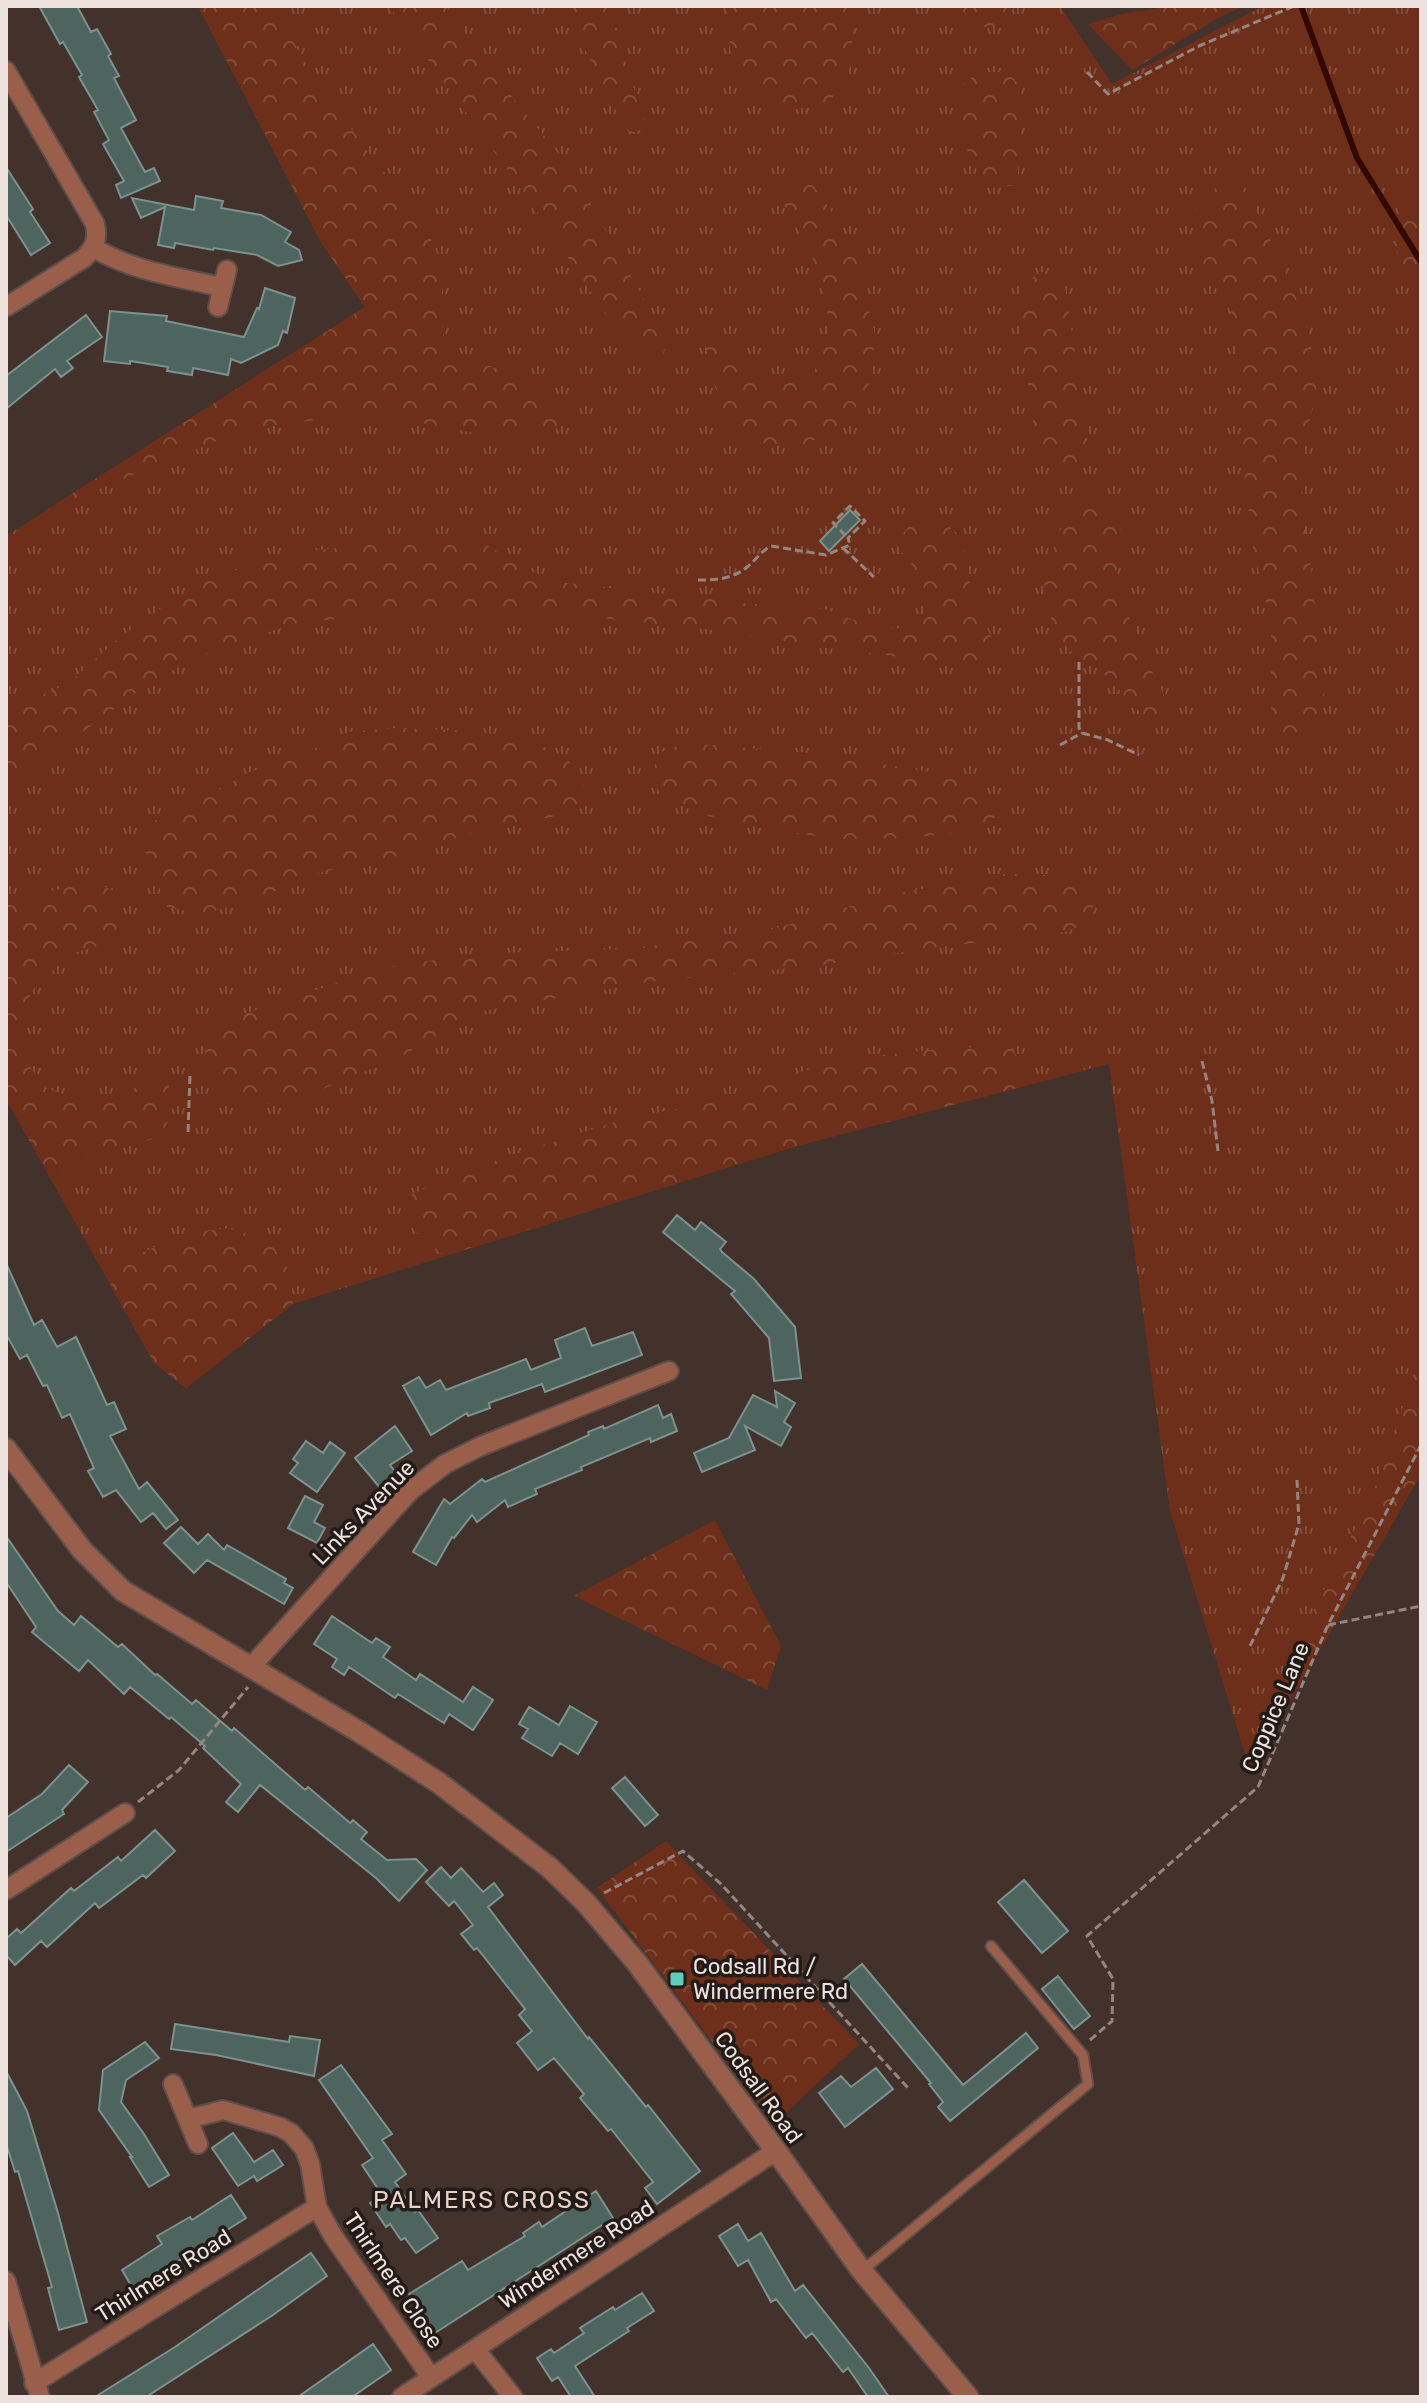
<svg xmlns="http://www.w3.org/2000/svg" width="1427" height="2403" font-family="Rubik,sans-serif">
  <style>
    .grass { fill: url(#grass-tufts) }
    .forest { fill: url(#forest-crowns) }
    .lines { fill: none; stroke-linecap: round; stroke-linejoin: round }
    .stream { stroke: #330800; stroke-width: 6 }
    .building { fill: #4e645f; stroke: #7b928d; stroke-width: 2 }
    .service-casing { stroke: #5e4d48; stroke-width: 13 }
    .minor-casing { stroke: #5e4d48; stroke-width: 22 }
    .tertiary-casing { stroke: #5e4d48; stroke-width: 24 }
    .path { stroke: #948580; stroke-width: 3; stroke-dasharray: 8 4; stroke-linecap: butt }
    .service { stroke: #995f4b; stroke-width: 9 }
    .minor { stroke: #995f4b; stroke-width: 18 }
    .tertiary { stroke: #995f4b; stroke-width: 20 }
    .poi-dot { fill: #5eceb8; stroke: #231b18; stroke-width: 3 }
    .labels { text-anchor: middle; stroke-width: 7; stroke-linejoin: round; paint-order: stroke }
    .street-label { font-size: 22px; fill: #ede2de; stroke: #231b18 }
    .poi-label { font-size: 22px; fill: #ede2de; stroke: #231b18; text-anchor: start }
    .neighbourhood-label { font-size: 24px; letter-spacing: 2px; fill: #e9d2ca; stroke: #231b18 }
  </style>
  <defs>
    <pattern id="grass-tufts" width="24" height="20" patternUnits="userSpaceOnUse" patternTransform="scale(2)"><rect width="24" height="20" fill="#6d2f19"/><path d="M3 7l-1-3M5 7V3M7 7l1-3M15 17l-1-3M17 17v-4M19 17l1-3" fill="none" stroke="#824d3a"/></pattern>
    <pattern id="forest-crowns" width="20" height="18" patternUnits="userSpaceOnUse" patternTransform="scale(2)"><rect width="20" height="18" fill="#6d2f19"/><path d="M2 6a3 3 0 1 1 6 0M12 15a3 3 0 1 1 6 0" fill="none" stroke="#824d3a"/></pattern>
  </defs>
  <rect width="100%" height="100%" fill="#43312b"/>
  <path class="grass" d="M198 6H1060L1112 84 1263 6H1421V1474L1250 1770 1170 1511 1109 1064 797 1146 293 1304 186 1388 154 1363 6 1099V536L365 307 322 244Z"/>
  <path class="forest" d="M198 6H272L314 77 370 155 422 218 446 275 439 304 445 341 468 359 506 372 547 399 558 423 552 439 469 432 394 418 325 419 249 428 45 511 365 307 322 244Z
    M389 6H446L499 81 572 170 656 321 666 349 659 359 622 338 527 197Z
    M569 6H608L646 127 631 134C603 95 584 51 569 6Z
    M727 6H853L852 64 831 100C817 104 789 114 775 109 765 106 741 84 737 75 729 60 728 24 727 6Z
    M959 6H1016L999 25 978 28Z
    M1172 6H1244L1218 18 1132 70 1088 24 1122 14Z
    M978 72H1007L1021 87 1022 120 1017 185 992 188 972 163 957 121 958 89Z
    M806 176 834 215 854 251 875 334 872 379 848 420 806 445 759 443 721 411 705 344 722 347 746 367 778 388 814 372 830 328 821 277 802 237 781 200 782 181Z
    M1218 185 1245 187 1290 282 1307 328 1318 379 1301 465 1302 511 1312 575 1317 631 1325 685 1322 717 1307 741 1282 736 1271 708V623L1253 548 1242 455 1243 389 1230 309 1207 275 1196 237 1195 211Z
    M1401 206 1421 209V304L1393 244Z
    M1042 272 1065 286 1090 456 1064 476 1038 460 1019 316 1022 284Z
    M1096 500 1120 505 1121 543 1116 579 1139 645 1175 717 1159 726 1142 714 1098 668 1074 654 1054 634 1043 578 1064 520Z
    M940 519 961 537 969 581 982 618 998 651 981 672 917 659 828 648 724 631 581 616 474 617 387 614 297 623 218 648 155 679 6 788V711L69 683 119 638 167 604 217 575 278 555 412 539 476 537 517 566 559 582 754 604 825 609 860 622 896 629 921 622 928 595 912 565 895 543 913 522Z
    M395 728C444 730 605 727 582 808L551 817 482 830 387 859 322 872 251 901 202 914 167 907 137 828 193 805 248 773 311 750 348 732Z
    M684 743 811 753 956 776 985 793 996 816 985 830 908 838 838 839 761 828 703 815 662 797 651 777 659 753Z
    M993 874 1053 875 1093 889V922L1058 934 937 947 821 965 654 981 476 1012 406 1054 316 1092 249 1108C206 1083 204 1076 205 1027L379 969 471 954 623 949 704 939 773 929 883 897Z
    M95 880 114 892 122 922 104 944 70 954 34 988 19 1018 23 1057 46 1088 80 1100H119L146 1079 164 1077C179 1100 172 1118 158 1138L103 1150 72 1165 53 1183 6 1099V902Z
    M1009 1045 1024 1067 1021 1087 797 1146 445 1256 415 1231 408 1196 467 1170 627 1118 710 1103 785 1076 855 1058 939 1049Z
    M228 1228 269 1241 291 1273 293 1304 186 1388 154 1363 110 1285 131 1258 183 1234Z
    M1421 1358V1474L1300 1684 1288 1661 1373 1493 1416 1368Z
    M715 1520 781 1646 767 1690 574 1596Z
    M666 1841 859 2044 774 2124 597 1888Z"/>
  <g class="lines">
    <path class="stream" d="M1301 6 1357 158 1421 262"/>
  </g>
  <path class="building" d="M39 6H77L91 32 97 29 111 54 108 56 119 76 114 78 136 120 121 128 145 172 154 168 160 181 121 198 116 185 124 181 103 144 109 140 94 112 98 110 79 77 82 75 63 42 60 44Z
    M6 167 33 209 30 212 50 243 31 255 6 215Z
    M196 196 223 201 221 208 261 215 291 232 285 242 299 250 302 260 278 266 257 255 214 248 213 250 175 243 174 248 158 245 165 207 141 218 132 198 194 210Z
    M265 288 295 298 287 333 283 331 278 345 241 363 231 359 228 375 193 368 192 375 167 371 168 367 130 361V364L104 361 110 311 167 316 166 321 244 337 257 308 259 309Z
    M86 315 102 337 67 361 73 368 61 377 55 369 6 409V376Z
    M850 510 860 520 829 551 820 541Z
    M677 1215 695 1230 701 1222 726 1242 720 1249 722 1252 754 1279 795 1327 801 1378 774 1381 769 1338 731 1294 735 1291 663 1232Z
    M6 1263 34 1325 42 1320 57 1347 76 1337 107 1405 114 1402 126 1429 110 1436 139 1489 147 1482 178 1520 166 1529 153 1513 141 1522 116 1490 103 1497 88 1471 94 1468 70 1414 62 1418 47 1385 43 1386 27 1355 20 1359 6 1334Z
    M585 1328 592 1346 633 1332 642 1355 545 1392 542 1384 489 1403 490 1408 468 1416 467 1413 431 1435 403 1386 419 1377 426 1388 440 1380 446 1390 526 1359 531 1370 561 1358 555 1340Z
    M775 1391 795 1403 784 1422 791 1427 781 1446 745 1426 755 1450 702 1472 694 1453 729 1438 753 1395 777 1407Z
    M658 1405 663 1418 671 1414 677 1431 651 1442 650 1438 581 1467 582 1470 535 1489 537 1494 508 1507 505 1500 477 1522 472 1515 454 1538 452 1537 436 1565 413 1552 444 1499 450 1504 482 1479 485 1482 589 1435 588 1432 603 1426 604 1429Z
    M395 1426 412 1451 390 1465 398 1475 381 1489 355 1458Z
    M306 1441 323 1453 330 1442 345 1453 317 1492 290 1473 298 1463 293 1459Z
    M305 1496 323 1505 314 1522 325 1528 317 1543 288 1528Z
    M181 1527 198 1544 208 1534 224 1550 227 1545 286 1579 284 1583 293 1588 284 1604 207 1560 194 1573 164 1543Z
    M6 1536 58 1611 74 1625 81 1616 118 1647 122 1644 155 1675 157 1674 192 1704 196 1700 232 1731 234 1728 305 1790 308 1787 350 1823 353 1820 367 1832 361 1839 387 1860 416 1859 427 1870 399 1901 376 1878 260 1785 238 1812 226 1802 241 1784 203 1748 205 1746 171 1717 169 1719 130 1687 124 1694 88 1660 79 1671 32 1632 36 1627 6 1582Z
    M332 1616 372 1643 376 1638 390 1647 383 1657 416 1680 420 1674 463 1702 473 1687 493 1700 473 1730 449 1714 444 1723 398 1694 395 1698 349 1667 344 1675 332 1667 337 1659 314 1644Z
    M570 1706 597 1722 578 1754 560 1743 552 1756 522 1738 528 1729 519 1724 529 1707 559 1725Z
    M69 1765 88 1782 62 1810 64 1814 6 1852V1818L42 1794Z
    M625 1777 658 1815 645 1826 612 1788Z
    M155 1830 175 1851 146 1878 143 1875 99 1908 95 1903 47 1947 41 1941 15 1965 6 1955V1939L17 1929 21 1933 71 1888 74 1891 118 1857 121 1861Z
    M441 1867 451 1878 461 1868 483 1892 494 1883 503 1895 488 1907 588 2039 589 2037 646 2107 648 2105 700 2171 657 2204 645 2188 653 2182 611 2129 608 2131 580 2098 584 2094 554 2058 538 2070 517 2043 532 2031 519 2015 525 2009 477 1948 474 1950 461 1934 473 1925 454 1901 449 1906 426 1882Z
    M1024 1880 1068 1931 1042 1953 998 1902Z
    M862 1964 963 2085 1026 2033 1038 2048 950 2121 938 2107 943 2102 929 2084 931 2083 844 1979Z
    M1058 1976 1090 2016 1074 2029 1042 1989Z
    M175 2024 289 2042 290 2036 320 2040 314 2076 216 2055 171 2049Z
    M145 2042 159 2058 126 2080 121 2102 144 2134 169 2175 149 2187 130 2157H132L99 2110 103 2070Z
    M341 2065 392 2134 382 2140 406 2174 395 2182 415 2212 418 2210 438 2238 416 2253 405 2238 401 2240 390 2224 386 2227 370 2203 382 2195 362 2165 373 2158 319 2080Z
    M876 2068 893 2089 845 2127 819 2093 841 2076 851 2087Z
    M6 2071 27 2111 58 2213 87 2322 59 2330 48 2288 52 2287 18 2171 15 2172 6 2143Z
    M233 2133 254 2162 273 2150 283 2165 257 2181 254 2176 238 2186 212 2148Z
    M596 2191 613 2218 435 2333 409 2294 462 2261 468 2270 525 2236 523 2233 539 2222 542 2227Z
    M231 2195 246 2218 166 2269 168 2271 135 2292 122 2270 162 2244 157 2236 190 2217 192 2220Z
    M738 2224 748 2241 761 2233 795 2291 803 2285 869 2368 889 2397H868L848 2368 843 2372 812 2333 806 2338 776 2299 771 2302 748 2260 738 2266 719 2236Z
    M311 2253 327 2276 273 2315 146 2397H95L175 2347Z
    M642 2293 654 2311 627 2328 629 2331 575 2366 595 2397H571L558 2377 552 2381 537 2358 551 2349 554 2353 584 2333 580 2328 613 2307 615 2310Z
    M373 2344 391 2370 352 2397H298Z"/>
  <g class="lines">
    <defs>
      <path id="service" d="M863 2270 1088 2084 1083 2055 991 1946"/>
      <path id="minor" d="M6 71 95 224C98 239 95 247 84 258L6 307
        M94 248C132 271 178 277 221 287
        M218 307 227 270
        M250 1668 410 1491 445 1464 481 1446 669 1371
        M6 1890 125 1813
        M173 2084 198 2144
        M188 2119 223 2110 280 2127 291 2133 304 2148 310 2164 317 2207 333 2236 431 2377
        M6 2281 40 2397
        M475 2349 513 2397
        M34 2383 317 2207
        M402 2397 776 2151"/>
      <path id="tertiary" d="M6 1449 82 1550 123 1591 358 1731 439 1783 550 1868 586 1903 637 1963 776 2151 862 2271 968 2397"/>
    </defs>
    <use href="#service" class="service-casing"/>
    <use href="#minor" class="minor-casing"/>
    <use href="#tertiary" class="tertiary-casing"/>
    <path class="path" d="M1087 72 1108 94 1199 46 1294 6
      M843 548 874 577
      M698 580C716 580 733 579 747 567 756 560 761 551 771 546L826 555 850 545 848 538 865 521 850 506 833 523 848 538
      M1079 662V728L1082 733 1108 740 1139 755
      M1060 745 1082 733
      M1202 1061 1212 1101 1218 1151
      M188 1132 190 1075
      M1328 1625 1421 1606
      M1250 1646 1283 1578 1299 1524 1297 1480
      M138 1802 179 1770 248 1687
      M604 1893 683 1851 721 1884 908 2088
      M1090 2040 1112 2021 1113 1979 1087 1936 1258 1787 1328 1625 1421 1445"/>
    <use href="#service" class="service"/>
    <use href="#minor" class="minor"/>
    <use href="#tertiary" class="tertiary"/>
  </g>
  <rect class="poi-dot" x="669" y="1971" width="16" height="16" rx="4"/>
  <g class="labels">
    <g class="street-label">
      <text transform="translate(363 1512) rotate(-46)" y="8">Links Avenue</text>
      <text transform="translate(1275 1707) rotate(-67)" y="8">Coppice Lane</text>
      <text transform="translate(759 2087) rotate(54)" y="8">Codsall Road</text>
      <text transform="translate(576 2254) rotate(-33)" y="8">Windermere Road</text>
      <text transform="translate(163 2275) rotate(-32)" y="8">Thirlmere Road</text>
      <text transform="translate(394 2280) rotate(56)" y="8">Thirlmere Close</text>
    </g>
    <g class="poi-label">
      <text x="693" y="1974">Codsall Rd /<tspan x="693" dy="25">Windermere Rd</tspan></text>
    </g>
    <g class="neighbourhood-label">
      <text x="482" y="2208">PALMERS CROSS</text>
    </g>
  </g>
  <rect width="1427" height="2403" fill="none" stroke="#ede2de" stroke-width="16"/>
</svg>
